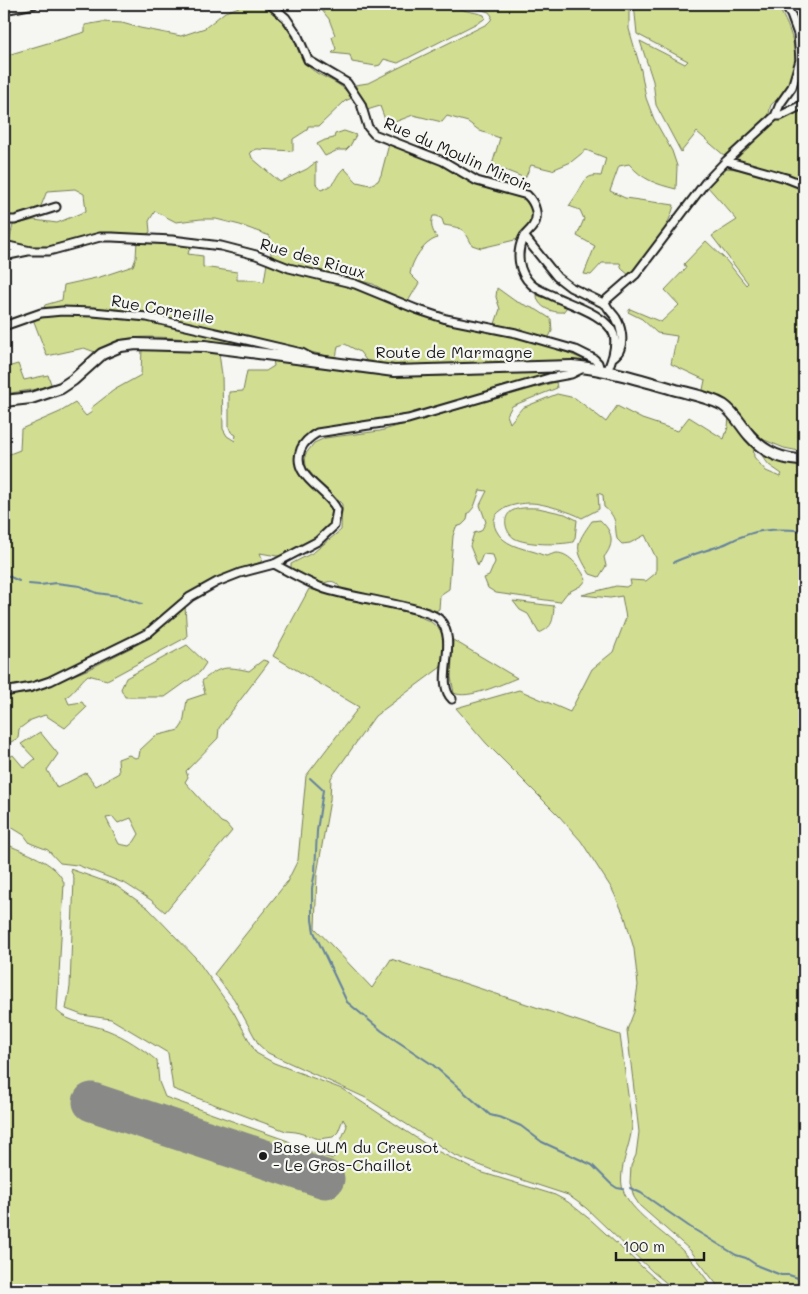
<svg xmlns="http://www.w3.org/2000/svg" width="808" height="1294" font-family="Mali,sans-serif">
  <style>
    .green { fill: #d1de92; stroke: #767d57; fill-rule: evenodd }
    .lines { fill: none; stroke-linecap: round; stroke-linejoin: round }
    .stream { stroke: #65819c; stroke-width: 2 }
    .runway { stroke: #898987; stroke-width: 39 }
    .street-casing { stroke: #1c1c1c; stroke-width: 11 }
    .secondary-casing { stroke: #1c1c1c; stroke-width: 14 }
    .street { stroke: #f6f6f2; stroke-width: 7 }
    .secondary { stroke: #f6f6f2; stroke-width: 10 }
    .poi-dot { fill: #1c1c1c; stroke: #f6f6f2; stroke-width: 2 }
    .labels { text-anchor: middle; stroke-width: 4.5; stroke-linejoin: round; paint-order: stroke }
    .street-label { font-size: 16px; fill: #1c1c1c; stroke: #f6f6f2 }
    .poi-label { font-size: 16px; fill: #1c1c1c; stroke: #f6f6f2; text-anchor: start }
  </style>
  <rect width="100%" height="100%" fill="#f6f6f2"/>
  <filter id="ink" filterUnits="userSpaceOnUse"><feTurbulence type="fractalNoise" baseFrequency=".02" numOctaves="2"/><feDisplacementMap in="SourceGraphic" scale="10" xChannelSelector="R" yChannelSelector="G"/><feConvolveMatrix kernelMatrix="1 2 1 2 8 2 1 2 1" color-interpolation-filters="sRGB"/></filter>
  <g filter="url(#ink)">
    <path class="green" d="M240 4H264L268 6C276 15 284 23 290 33 297 44 299 58 309 67 323 80 339 79 352 98L345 101 319 126H308L307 130 293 139V151L257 149 250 152 252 158 280 182 307 169 316 162V184L321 190C338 184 333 178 344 168L357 182 370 185 378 181 381 175 389 144 439 164 479 186 524 198 532 206 534 219 519 239 481 248 472 245C464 228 462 228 444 225L442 219 437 216H433C430 225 432 230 437 238 423 243 412 260 410 274L419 283 407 303 373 284 349 278 311 271 292 266 271 256 270 236 240 225 216 219H201L176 222 155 211 149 221 150 232 146 235 112 233 94 234 48 247H32L9 242 13 225 34 220 57 223 86 211 84 194 75 189 47 191 41 206 16 219H4V56L85 32V25L102 22 122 23 140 28 181 36 205 28 225 12 239 7Z
      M317 4H452C461 12 473 11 484 15L485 18 483 20 398 63 384 59 380 65 376 66 352 62 350 55 332 53 336 49 332 37 335 35 329 19Z
      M474 4H568L572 8 576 4H629V29L641 70 646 98 654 119 672 151 677 166 676 189C656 184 643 180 629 164L619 166 610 191 625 198 674 205C668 232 646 254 630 276L622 269 620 263H602L591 275 584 274 595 246 577 236 584 219 580 210 569 206C572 201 576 196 579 191 585 180 587 174 601 176L606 158 586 150 571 162 552 170 531 165 525 178 492 165 500 138 480 131 468 122 447 116 442 122 413 115 387 125 380 106 367 110 355 85 368 83 487 24 491 20 492 16 489 12 472 7Z
      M634 4 777 5C793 32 804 62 784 91 781 97 775 100 771 105 769 109 770 113 768 116 761 129 738 146 726 157L697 132 681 152 656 105 653 81 640 41 685 64 688 61 637 34Z
      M804 109V181L742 163 737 159C746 148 765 127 778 120 786 115 796 113 804 109Z
      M344 131 356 135 350 146 346 150H338L325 156 317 144 325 140 334 138 335 134Z
      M724 168C752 169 779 180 804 189V452L784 448 762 439 735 409 718 397 703 390 705 380 671 364 677 336 657 333 642 319 628 312 630 309 661 322 679 305 665 290 686 268 684 264 706 241 725 259 746 285 748 283 712 236 737 220 707 186Z
      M137 240 196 246 189 250 188 254 203 256V267L237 272V280H256L264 282 267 263 367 291 395 305 430 317 512 334 551 346 587 361 403 366 368 363 360 352 345 344 338 346 336 358 156 315C119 309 79 304 43 310L45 305 62 300 64 285 100 277 133 266 136 258Z
      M497 288 515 301 537 310 551 319 552 331 548 339 514 328 495 324 500 309 496 297Z
      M537 295 567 307 563 312C552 313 537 307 537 295Z
      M74 313 148 318 265 346 263 350C220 344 174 334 131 338 117 339 106 345 95 352L84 348 47 356 33 319 41 315Z
      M142 348 181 349 219 353 222 375 223 429 227 436 235 441 236 435 231 432 229 427V392L243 391 247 371H266L274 366 273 359 335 367 372 374 401 376H434L549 371 548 376 408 415 326 427 310 431 303 438 298 447 295 459 298 472 327 501 330 506 332 513 331 527 318 538 283 557 260 553 262 558 261 562 219 577 182 597 163 617 147 630 47 678 4 689V453L7 455 20 450 21 429 60 412 75 403 86 416 92 412 91 408 114 390 141 375Z
      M18 364 24 380 48 375 51 384 38 389 4 394V368Z
      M556 382 557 388 512 406 507 415 510 423 522 408 557 394 575 398 606 422 617 406 642 419 678 431 689 417 724 439 728 427 729 417 753 445 754 457 766 471 780 477 782 474 769 465 760 453C777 462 785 465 804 464V1290H721L690 1250 640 1206 634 1197 630 1183 631 1166 636 1155 639 1132 627 1030 634 1012 638 985 634 949 625 917 612 889 581 841 559 816 486 743 456 708 519 690 570 712 592 669 613 652 626 618 622 596 610 598 582 595 616 586 626 587 631 584 630 580 646 581 656 573V558L645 535 630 543 622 544 617 539C614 523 618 518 604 507L603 495 598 493 599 509 582 518C572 512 542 503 531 503 516 503 486 509 496 530 503 545 521 548 535 552 538 553 542 555 546 556 549 556 553 553 557 553 570 553 582 570 586 580L582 585 567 593 560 602 496 593 488 588 484 578 489 576 495 562 493 555 483 554 478 566 470 546 474 533 481 531 486 522 480 505 487 491 480 490 474 507 468 514 467 520 462 525 456 527 453 536 449 589 440 595 439 609 434 612 341 589C335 580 332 580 321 584L291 569V564L314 552 341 530 342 504 314 477 306 467 305 455 314 443 325 438 380 431Z
      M538 508 565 514 577 520 575 538 573 542C560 545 525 545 514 538 505 532 501 515 514 510 521 507 531 508 538 508Z
      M600 520C613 532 615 543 604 557L606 566 599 577 590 574C574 548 575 545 592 521Z
      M309 589 414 614 431 622 441 630 445 638 441 667 375 716 331 778 330 800 317 874 315 928 372 988 391 959 620 1035 632 1125C631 1146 617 1169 623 1190 630 1211 664 1233 680 1248 693 1261 704 1275 714 1290H675L653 1272 586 1208 568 1195 492 1170 454 1155 366 1098 268 1053 259 1045 234 999 214 974 287 882 298 860 306 776 359 707 273 656Z
      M513 601 554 606C553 621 553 627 539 633L528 614 520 610Z
      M185 606 187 637 107 680 88 675C80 681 75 692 66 697L69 704 82 702 86 708 65 728 45 715 31 720 19 729 18 738 4 746V696L30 693 89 669 150 638Z
      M453 640 517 678C502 684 467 700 454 693L451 677Z
      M187 645 206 663 200 672 165 697H125L121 689 126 678Z
      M263 660 269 662 219 728 218 738 186 771 188 777 185 782 221 822 226 824 232 831 165 912 151 900 126 884 77 865 60 863 48 850 30 843 24 835 11 827 8 822 4 821V760L13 755 24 768 35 759 21 744 40 732 58 754 47 770 57 788 86 773 96 786 119 773 118 759 129 755 135 758 139 757 140 750 155 736 179 730 183 724 187 700 205 694 202 681C220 666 226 666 249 671ZM113 817 118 823 131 818 139 834 134 842 129 846 119 844 106 818Z
      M4 843C24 853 56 861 64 883L57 1011C69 1023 91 1024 107 1030 125 1037 143 1049 157 1061L159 1082 165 1097 288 1141 299 1148 333 1159 347 1126 343 1119 338 1132 333 1137 319 1139 296 1132 286 1131 173 1089 168 1053 111 1019 82 1015 66 1009 70 987 74 878 70 869 115 885 148 908 195 957 233 1011 256 1053 274 1063 342 1089 433 1149 480 1172 555 1195 568 1202 592 1221 667 1290H4V1152L8 1153V1140L4 1123Z"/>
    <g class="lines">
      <path class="stream" d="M674 562C690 555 705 551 722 545 729 543 736 538 743 536 763 528 783 529 804 531
        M4 574 19 581
        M29 584 40 585 56 583 80 586 97 593 119 596 142 604
        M310 778 323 790 317 831 315 872 312 888V920L314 932 347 1002 382 1031 433 1065 490 1115 502 1118 521 1126 542 1142 592 1165 611 1184 617 1188 623 1189
        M630 1188 641 1193 690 1227 736 1255 746 1258 758 1266 781 1275H789L804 1280"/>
      <path class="runway" d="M92 1102 325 1179"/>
      <defs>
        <path id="street" d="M270 4 286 18 297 34 308 60 347 83 361 104 368 127 374 134 443 161 477 181 527 195C535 203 540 216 533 226 530 231 526 233 523 238 516 253 518 272 531 284 536 289 544 292 551 295 569 304 608 315 614 335 617 347 611 362 607 372
          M4 10 34 4
          M775 116H780L804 104
          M726 161 786 178 804 185
          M4 220H15L56 207
          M524 236 557 277 570 287 605 304
          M4 245 31 251H49L100 237H112L172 240 221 246 256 255 289 268 355 284 416 309 446 319 516 333 576 350 594 359 598 363 600 370
          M4 256 28 251
          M4 326 41 313 62 311 93 312 147 317 302 353 313 359
          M612 358C615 356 619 353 620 349 624 340 621 326 616 318 612 312 606 308 605 301L636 274 705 183 726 161 775 116 780 104 792 87 800 60 798 34 791 15 784 4
          M274 564C291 573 308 583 325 589 348 597 427 607 439 619 460 640 434 682 452 699
          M4 692 32 687 50 681 148 633 190 597 217 582 240 573 274 564 318 541 334 526 337 510C328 489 290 477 301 449 304 442 310 437 317 433L408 419 549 378 571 374 583 368"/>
        <path id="secondary" d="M4 401 31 398 61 388 73 380 102 354 121 346 136 344 205 346 394 371 572 366C607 369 642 380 676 390 691 394 709 397 723 405 735 413 741 426 750 436 765 453 783 460 804 460"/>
      </defs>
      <use href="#street" class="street-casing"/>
      <use href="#secondary" class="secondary-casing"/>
      <use href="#street" class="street"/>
      <use href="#secondary" class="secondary"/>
    </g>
  </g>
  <circle class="poi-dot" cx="263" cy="1156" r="5"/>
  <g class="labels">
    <g class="street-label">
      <text transform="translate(458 154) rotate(24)" y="6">Rue du Moulin Miroir</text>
      <text transform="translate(313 258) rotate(16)" y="6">Rue des Riaux</text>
      <text transform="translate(163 309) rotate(10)" y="6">Rue Corneille</text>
      <text x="454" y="358">Route de Marmagne</text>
    </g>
    <g class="poi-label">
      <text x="273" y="1153">Base ULM du Creusot<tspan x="273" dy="18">- Le Gros-Chaillot</tspan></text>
    </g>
  </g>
  <rect width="808" height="1294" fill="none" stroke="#f6f6f2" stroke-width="20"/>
  <rect x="10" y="10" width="788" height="1274" fill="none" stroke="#1c1c1c" stroke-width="2" filter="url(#ink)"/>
  <path d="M616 1252v8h88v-8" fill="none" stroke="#1c1c1c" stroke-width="2.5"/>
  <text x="623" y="1252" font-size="15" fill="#1c1c1c" stroke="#f6f6f2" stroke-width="4" paint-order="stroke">100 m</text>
</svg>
